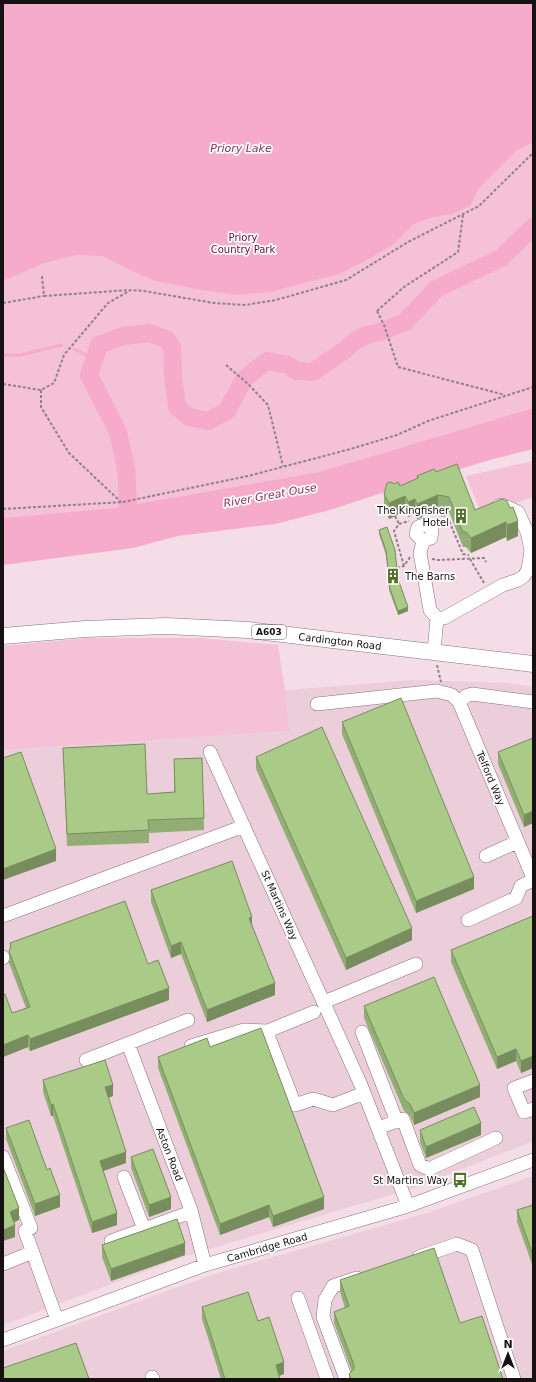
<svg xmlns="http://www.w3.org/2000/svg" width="536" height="1382" font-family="'DejaVu Sans',sans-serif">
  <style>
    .built { fill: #ecceda }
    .green { fill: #f4c1d6 }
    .water { fill: #f6abcb }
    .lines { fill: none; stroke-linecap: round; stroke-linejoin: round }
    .stream { stroke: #f6abcb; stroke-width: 3 }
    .river { stroke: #f6abcb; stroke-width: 18 }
    .minor-casing { stroke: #86727a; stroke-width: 14 }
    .major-casing { stroke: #86727a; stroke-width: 17 }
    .path { stroke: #908187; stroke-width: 2; stroke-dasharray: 3 2; stroke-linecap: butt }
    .minor { stroke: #fff; stroke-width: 13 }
    .major { stroke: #fff; stroke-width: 16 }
    .wall { fill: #92ae74 }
    .shaded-wall { fill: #778d5e }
    .building { fill: #aaca87; stroke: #778d5e }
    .labels { text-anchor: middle; stroke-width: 3.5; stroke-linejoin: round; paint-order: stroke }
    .shield { fill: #fff; stroke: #5d585a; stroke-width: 1 }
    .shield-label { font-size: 9px; font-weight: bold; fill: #181114 }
    .park-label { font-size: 10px; fill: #630d3d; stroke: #fff }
    .poi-label { font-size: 10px; fill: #181114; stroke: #fff; text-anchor: end }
    .street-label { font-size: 10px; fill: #181114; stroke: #fff }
    .water-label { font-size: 11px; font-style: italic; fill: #85305a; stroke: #fff }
  </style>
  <rect width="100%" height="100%" fill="#f4dde6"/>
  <path class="built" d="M413 680 508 683 533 687V1141L417 1187 186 1256 3 1325V750L288 731 285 690Z
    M533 1176V1379H3V1351L214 1274 427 1213Z"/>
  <path class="green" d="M3 3H533V408L319 472 113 508 3 518Z
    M533 461V497L482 515 466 476Z
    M88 638H199L278 645 285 690 289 731 3 750V646Z"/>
  <path class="water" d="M3 3H533V142L516 151 478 189 471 205 452 214 433 217 414 224 395 243 369 259 339 274 270 292 237 295 195 289 153 280 126 268 103 256 76 255 41 264 8 279 3 281Z
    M533 408V449L490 460 403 486 330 510 275 524 178 536 133 548 3 565V518L113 508 319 472Z"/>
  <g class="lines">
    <path class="stream" d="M74 349 94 359
      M3 355H21L61 345"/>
    <path class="river" d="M129 520 126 468 118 432 89 375 99 345 123 336 149 333 166 339 172 347 173 377 177 407 189 417 208 421 227 411 244 379 267 361 288 365 296 371 313 372 342 352 355 341 366 335 380 332 405 322 436 289 501 258 533 227"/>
    <defs>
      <path id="minor" d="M426 524 432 530 431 538 423 541 416 534 418 527Z
        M423 541 420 553 430 610 437 618 434 652
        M437 618H444L503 585 518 580 524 576 528 570 531 550 527 532 518 512 502 505 498 506
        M459 702 466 696 472 694 533 702
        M317 704 437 691 452 695 459 702 533 878
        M210 752 361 1085 408 1206
        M486 856 517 842
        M3 916 244 826
        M468 920 516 898 521 886 533 880
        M3 957V958
        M324 1002 416 964
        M314 1012 268 1031V1035L295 1105 313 1099 333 1105 364 1093
        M362 1032 397 1122
        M128 1044 191 1210 205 1265
        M191 1046 244 1030 268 1031
        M86 1060 188 1020
        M533 1081 514 1088 524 1112 533 1109
        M378 1128 403 1119 420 1165 429 1169 496 1138
        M3 1157 31 1228 25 1231 57 1320
        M124 1177 144 1229
        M111 1241 191 1212
        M419 1257 457 1244 472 1250 514 1379
        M3 1264 33 1252
        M298 1298 327 1379
        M3 1340 205 1265 408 1206 533 1160
        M152 1377 153 1379
        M346 1379 323 1317 325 1300 333 1286 357 1278"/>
      <path id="major" d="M3 636 85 629 166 626 248 630 533 664"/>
    </defs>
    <use href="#minor" class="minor-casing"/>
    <use href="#major" class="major-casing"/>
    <path class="path" d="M42 276 44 296 129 290
      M3 303 44 296
      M377 311 384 325 398 367 505 395
      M377 311 404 287 458 252 463 215
      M226 365 248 384 268 405 283 466
      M3 384 41 390 54 383 64 355 108 303 131 290 144 291 214 303 245 305 276 300 346 280 408 242 479 206 533 153
      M41 390V407L69 453 121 502
      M3 509 123 502 248 476 347 450 397 435 428 421 533 387
      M443 515 447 516 463 554 469 555
      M395 516 399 524
      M437 519 443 515 440 511
      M432 559 438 560 484 558 486 562
      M470 559 484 583
      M404 566 394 531 399 524 409 521
      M397 568 404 566 410 557
      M437 665 441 682"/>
    <use href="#minor" class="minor"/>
    <use href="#major" class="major"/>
  </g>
  <path class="wall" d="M436 472 475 510 502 499 518 536 507 541 506 537 471 553 466 547H463L449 512 438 511 417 519 415 514 408 517 405 511 389 519 384 509V494L394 484 400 486 417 479V476Z
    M379 530 398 579 408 611 398 615 389 590V585L386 555 379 534Z
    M342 722 474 889 416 913 342 734Z
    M533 738V823L524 827 498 764V752Z
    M63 748 147 794 174 792V759L204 818V830L149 833V843L67 846Z
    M256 757 412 940 346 970 256 769Z
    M151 890 252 925 275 995 207 1022 181 954 171 958 151 902Z
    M533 916V1068L521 1073 516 1061 497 1069 451 962V950Z
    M10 943 148 964 169 1000 30 1051 28 1047 3 1057V995L12 1013 26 1008 9 963V951L10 948Z
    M364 1006 480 1097 414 1125 410 1116 404 1111 364 1018Z
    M210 1047 324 1209 273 1227 269 1217 220 1235 158 1068V1057Z
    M43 1080 113 1096 108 1098 126 1163 103 1171 117 1225 92 1233 53 1116H51L43 1092Z
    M6 1128 60 1207 35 1216 6 1139Z
    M420 1130 481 1135 426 1158 420 1142Z
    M131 1157 171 1209 149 1217 131 1168Z
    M533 1205V1267L517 1222V1210Z
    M102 1245 185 1255 111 1281 102 1257Z
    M340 1280 460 1323 503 1379H349V1374L352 1372 334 1323V1312L345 1308 340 1292Z
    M202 1307 258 1321 284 1374 279 1376 280 1379H221L202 1319Z"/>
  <path class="shaded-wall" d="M438 495V511L417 519V504Z
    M405 496V511L389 519V503Z
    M415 499V514L408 517V502Z
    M518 521V536L507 541V525Z
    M506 522V537L471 553V538Z
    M408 607V611L398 615V611Z
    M533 811V823L524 827V815Z
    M56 849V861L3 880V869Z
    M474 877V889L416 913V901Z
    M252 917V928L249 918Z
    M412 928V940L346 970V958Z
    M181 942V954L171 958V946Z
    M275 983V995L207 1022V1010Z
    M169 988V1000L30 1051V1039Z
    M28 1035V1047L3 1057V1045Z
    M516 1049V1061L497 1069V1057Z
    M533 1056V1068L521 1073V1061Z
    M113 1085V1096L105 1099V1087Z
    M480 1085V1097L414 1125V1113Z
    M53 1104V1116H51V1105Z
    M481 1123V1135L426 1158V1147Z
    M126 1152V1163L100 1172V1161Z
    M60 1195V1207L35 1216V1204Z
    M171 1197V1209L149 1217V1205Z
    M324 1197V1209L273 1227V1216Z
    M269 1205V1217L220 1235V1224Z
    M19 1208V1220L10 1224V1212Z
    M117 1213V1225L92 1233V1222Z
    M15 1225V1237L3 1241V1230Z
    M185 1243V1255L111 1281V1269Z
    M284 1362V1374L276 1377V1365Z"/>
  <path class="building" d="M457 464 475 510 502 499 507 501 510 508 513 507 518 521 507 525 506 522 471 538 466 532H463L449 497 438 495 417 504 415 499 408 502 405 496 389 503 384 494 387 483 391 482 394 484 398 482 400 486 418 478 417 476 434 469 436 472Z
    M387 527 395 550 398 579 408 607 398 611 389 586 390 585 386 551 379 530Z
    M401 698 474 877 416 901 342 722Z
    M322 727 412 928 346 958 256 757Z
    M533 738V811L524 815 498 752Z
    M145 744 147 794 175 792 174 759 202 758 204 818 148 820 149 830 67 834 63 748Z
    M21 752 56 849 3 869V758Z
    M232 861 252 917 249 918 275 983 207 1010 181 942 171 946 151 890Z
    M125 901 148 964 158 960 169 988 30 1039 28 1035 3 1045V995L5 994 12 1013 30 1007 9 951 11 947 10 943Z
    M533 916V1056L521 1061 516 1049 497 1057 451 950Z
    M434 977 480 1085 414 1113 410 1104 404 1099 364 1006Z
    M261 1028 324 1197 273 1216 269 1205 220 1224 158 1057 207 1038 210 1047Z
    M105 1060 113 1085 105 1087 126 1152 100 1161 117 1213 92 1222 53 1104 51 1105 43 1080Z
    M474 1107 481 1123 426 1147 420 1130Z
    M29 1120 47 1170 50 1168 60 1195 35 1204 6 1128Z
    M153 1149 171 1197 149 1205 131 1157Z
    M3 1167 19 1208 10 1212 15 1225 3 1230Z
    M533 1205V1255L517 1210Z
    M177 1219 185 1243 111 1269 102 1245Z
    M434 1248 460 1323 482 1316 503 1379H351L349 1374 354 1369V1365L334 1312 349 1306 340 1280Z
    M248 1292 258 1321 269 1317 284 1362 276 1365 280 1379H225L202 1307Z
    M76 1343 89 1379H3V1368Z"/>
  <defs>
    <symbol id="building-bare" viewBox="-9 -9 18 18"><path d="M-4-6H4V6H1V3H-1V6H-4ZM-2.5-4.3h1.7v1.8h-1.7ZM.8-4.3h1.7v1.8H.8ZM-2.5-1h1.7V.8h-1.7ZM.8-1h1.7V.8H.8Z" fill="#517026" stroke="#fff" stroke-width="2.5" paint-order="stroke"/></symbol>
    <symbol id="bus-bare" viewBox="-9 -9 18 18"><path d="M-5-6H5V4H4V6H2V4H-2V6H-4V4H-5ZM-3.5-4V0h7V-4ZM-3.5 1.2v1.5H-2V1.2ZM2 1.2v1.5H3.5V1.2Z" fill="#517026" stroke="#fff" stroke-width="2.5" paint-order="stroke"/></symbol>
  </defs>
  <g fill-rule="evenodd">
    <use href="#building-bare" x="450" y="505" width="22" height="22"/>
    <use href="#building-bare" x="382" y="565" width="22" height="22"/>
    <use href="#bus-bare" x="449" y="1169" width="22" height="22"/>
  </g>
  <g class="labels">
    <rect class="shield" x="252" y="625" width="34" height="14" rx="3"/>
    <g class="shield-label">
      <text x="269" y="635">A603</text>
    </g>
    <g class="park-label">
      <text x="243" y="241">Priory<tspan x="243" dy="12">Country Park</tspan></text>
    </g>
    <g class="poi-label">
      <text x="449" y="514">The Kingfisher<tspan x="449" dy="12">Hotel</tspan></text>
      <text x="405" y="580" text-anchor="start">The Barns</text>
      <text x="448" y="1184">St Martins Way</text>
    </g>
    <g class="street-label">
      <text transform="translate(340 641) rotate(7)" y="4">Cardington Road</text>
      <text transform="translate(491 778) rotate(67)" y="4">Telford Way</text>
      <text transform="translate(280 905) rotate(66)" y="4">St Martins Way</text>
      <text transform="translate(170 1154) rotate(69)" y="4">Aston Road</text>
      <text transform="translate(267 1247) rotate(-16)" y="4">Cambridge Road</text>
    </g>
    <g class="water-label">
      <text x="241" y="152">Priory Lake</text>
      <text transform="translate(270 495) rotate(-10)" y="4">River Great Ouse</text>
    </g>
  </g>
  <rect width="536" height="1382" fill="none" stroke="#181114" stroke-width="8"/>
  <g transform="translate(508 1354)" stroke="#ffffff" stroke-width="3" paint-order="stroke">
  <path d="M0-3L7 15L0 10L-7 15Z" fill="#181114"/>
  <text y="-6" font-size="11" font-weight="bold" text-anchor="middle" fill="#181114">N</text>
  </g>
</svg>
